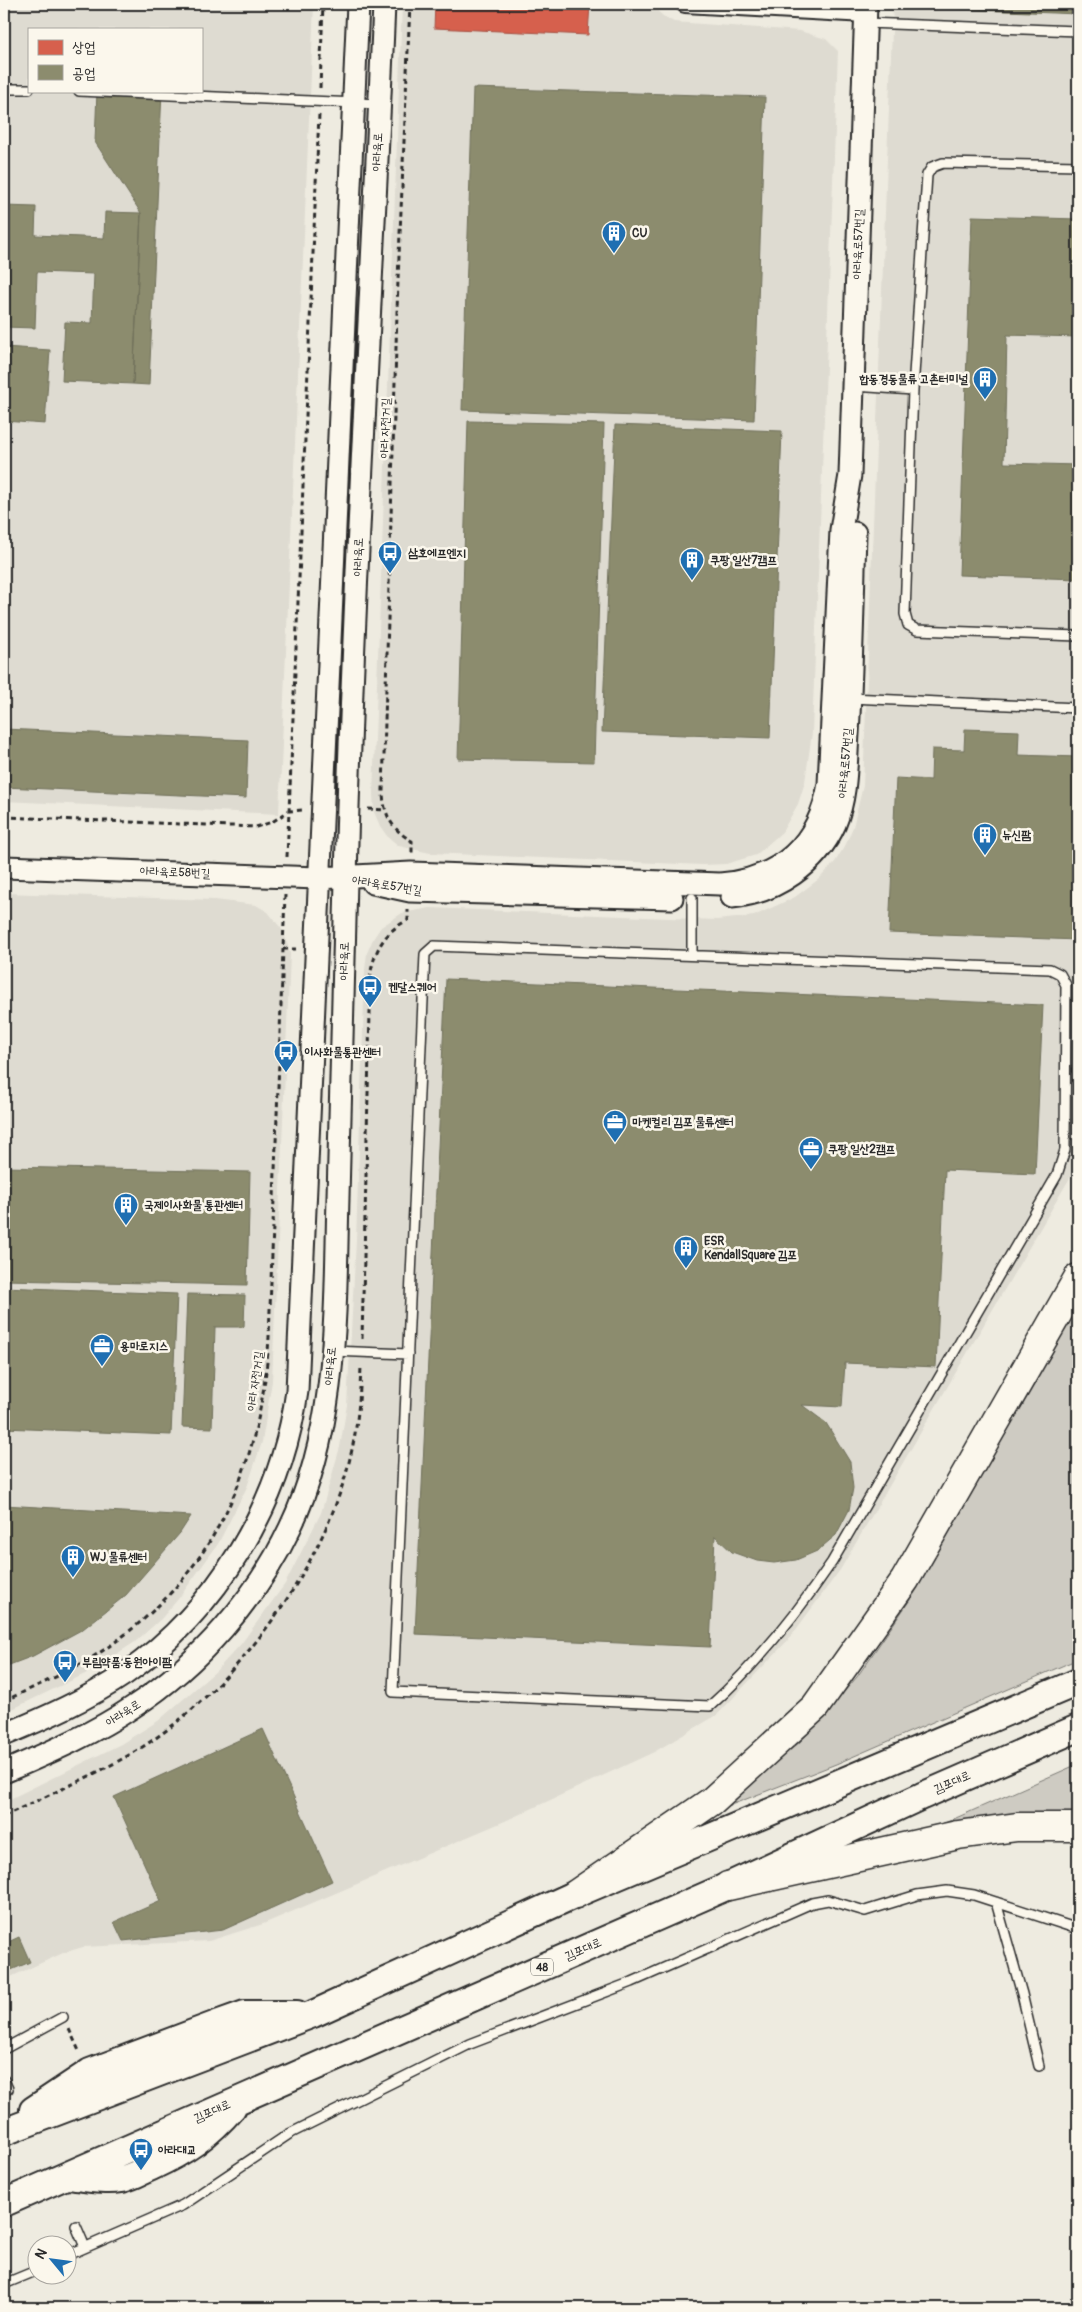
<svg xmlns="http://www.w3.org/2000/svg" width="1082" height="2312" font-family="Pangolin,'Poor Story',sans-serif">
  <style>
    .built { fill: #dedbd1; fill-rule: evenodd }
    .green { fill: #cecbc2; stroke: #7c7b76 }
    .shops { fill: #d6604d; stroke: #a35043 }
    .industry { fill: #8c8c6e; stroke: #6f6f5a }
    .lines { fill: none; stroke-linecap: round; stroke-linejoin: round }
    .service-casing { stroke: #2b2b2b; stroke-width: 12 }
    .minor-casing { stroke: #2b2b2b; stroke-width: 20 }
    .tertiary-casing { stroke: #2b2b2b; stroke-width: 25 }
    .primary-casing { stroke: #2b2b2b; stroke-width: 30 }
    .trunk-casing { stroke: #2b2b2b; stroke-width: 31 }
    .path { stroke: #2b2b2b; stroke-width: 3; stroke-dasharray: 5 4; stroke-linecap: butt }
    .service { stroke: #fbf7ec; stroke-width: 9 }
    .minor { stroke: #fbf7ec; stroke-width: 16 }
    .tertiary { stroke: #fbf7ec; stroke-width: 21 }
    .primary { stroke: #fbf7ec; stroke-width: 26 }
    .trunk { stroke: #fbf7ec; stroke-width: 28 }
    .labels { text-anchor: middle; stroke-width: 5; stroke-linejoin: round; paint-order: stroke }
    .shield { fill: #fbf7ec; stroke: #696865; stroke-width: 1 }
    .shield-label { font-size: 11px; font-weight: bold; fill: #2b2b2b }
    .street-label { font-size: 12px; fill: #2b2b2b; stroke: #fbf7ec }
    .poi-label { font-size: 12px; font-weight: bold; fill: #2b2b2b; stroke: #fbf7ec; text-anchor: start }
  </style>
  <rect width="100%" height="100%" fill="#eeebe0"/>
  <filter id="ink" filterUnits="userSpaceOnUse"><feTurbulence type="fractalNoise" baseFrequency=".02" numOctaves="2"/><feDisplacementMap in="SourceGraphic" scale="10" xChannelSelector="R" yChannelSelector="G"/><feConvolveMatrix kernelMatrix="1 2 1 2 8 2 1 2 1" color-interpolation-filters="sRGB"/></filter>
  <g filter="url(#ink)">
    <path class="built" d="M4 4H314L279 814 4 801ZM29 29H201V91H29Z
      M402 4H650L663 16 674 22 800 31 826 39 838 51 812 733 805 782 798 804 782 832 756 855 726 864 703 865 430 853 399 846 387 836 380 826 374 812 373 794Z
      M893 4H1078V1164L840 1570 789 1639 717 1715 654 1752 505 1821 263 1924 209 1941 83 1947 63 1953 4 1980V1802L121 1744 158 1721 216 1671 241 1644 285 1584 321 1513 340 1447 347 1405 356 1241 365 970 367 953 373 939 381 927 402 913 430 908 717 920 754 916 795 897 819 879 835 862 846 844 853 827 863 786Z
      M4 893 215 900 256 905 268 912 284 932 290 954 272 1381 262 1442 247 1487 218 1544 179 1598 161 1619 135 1642 87 1673 4 1713Z"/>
    <path class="green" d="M1078 1307V1659L836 1764 713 1812 800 1742 857 1677 914 1594Z
      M1078 1764V1816L922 1833Z"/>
    <path class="shops" d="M435 4H590L588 35 434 28Z"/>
    <path class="industry" d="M932 4H1078V14L932 8Z
      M473 88 765 97 754 420 462 410Z
      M97 91H162L149 385 133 384 141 213 95 142Z
      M4 206 36 207 35 235 104 238 105 212 141 213 133 384 62 381 65 322 92 323 94 274 37 272 35 328 4 327Z
      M972 216 1078 219V337L1007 335 1004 463 1078 465V579L959 575Z
      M4 347 50 350 45 424 4 421Z
      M468 421 604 424 594 762 458 759Z
      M615 425 782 431 770 738 602 732Z
      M4 729 248 740 246 798 4 787Z
      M965 729 1019 731 1018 755 1078 757V940L889 933 896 778 931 780 932 749 964 750Z
      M446 979 1043 1005 1035 1174 945 1170 936 1367 845 1363 842 1407 802 1405 826 1423 850 1462 853 1488 849 1510 836 1535 817 1551 796 1560 774 1563 757 1561 732 1552 715 1536 710 1647 415 1634Z
      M4 1167 250 1172 247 1285 4 1280Z
      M4 1287 177 1294 171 1435 4 1428Z
      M187 1294 245 1295 244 1327H215L212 1428 182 1427Z
      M4 1505 191 1516 180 1533 126 1595 83 1629 33 1656 4 1667Z
      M263 1729 332 1881 223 1930 123 1941 114 1922 161 1901 114 1797Z
      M19 1937 30 1962 4 1973V1944Z"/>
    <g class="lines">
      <defs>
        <path id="service" d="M866 23 1078 31
          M4 89H29
          M79 91 379 104
          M1078 166 943 163 932 167 927 175 913 390 905 614 908 625 917 630 1078 636
          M854 386 913 390
          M850 698 1078 708
          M434 946 1050 969 1060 974 1066 985 1065 1150 1057 1175 832 1562C796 1615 758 1663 710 1706L393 1692 425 954Z
          M692 955V898
          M332 1351 408 1354
          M996 1902 1022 1994 1039 2066
          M4 2049 63 2017
          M4 2080 8 2089
          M76 2226 85 2247
          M68 2255 183 2205 289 2134 470 2044 632 1982 812 1903 828 1900 865 1911 917 1895 947 1891 974 1895 1078 1929
          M4 2284 38 2270"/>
        <path id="minor" d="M685 4 866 14"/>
        <path id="tertiary" d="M4 867 318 878 411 873 720 884C781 879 819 844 829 784L841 530 850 475 866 4
          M373 883 410 891 672 898
          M732 897C776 893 817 864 835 824 847 796 846 763 848 734 852 667 853 600 855 533
          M4 1735C45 1718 88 1699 125 1674 218 1609 282 1503 297 1391L358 4
          M4 1772C48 1753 93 1734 133 1707 198 1665 257 1598 290 1528 339 1426 335 1308 338 1197 341 1091 343 985 346 880 353 587 372 296 384 4"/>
        <path id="primary" d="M33 2110 90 2072 217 2024 245 2014H297
          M4 2132 313 2014 576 1894 1078 1682
          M69 2176C86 2178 105 2182 122 2179 132 2177 142 2171 151 2167 186 2151 208 2136 233 2107
          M4 2203 728 1886 922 1796 1078 1728"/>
        <path id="trunk" d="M728 1886 958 1835 1017 1827H1078
          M576 1894 712 1801 815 1707 905 1580 1078 1278"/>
      </defs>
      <use href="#service" class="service-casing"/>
      <use href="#minor" class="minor-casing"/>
      <use href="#tertiary" class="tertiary-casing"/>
      <use href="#primary" class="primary-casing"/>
      <use href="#trunk" class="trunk-casing"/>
      <path class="path" d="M410 4 398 279 383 790C383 814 392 830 412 841V854
        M320 88 323 4
        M368 809 385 810
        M4 817 256 827 272 822 289 811 319 114
        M287 857 289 811 302 810
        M285 895 283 949H296
        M362 1339 371 971C376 947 386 931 408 920V910
        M4 1701C45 1682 88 1664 123 1636 221 1562 262 1456 269 1337L283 949
        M4 1816C48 1795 94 1776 136 1751 231 1693 320 1574 348 1466 357 1433 360 1399 361 1365
        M69 2029 80 2053"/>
      <use href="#service" class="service"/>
      <use href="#minor" class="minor"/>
      <use href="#tertiary" class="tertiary"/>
      <use href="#primary" class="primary"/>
      <use href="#trunk" class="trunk"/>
    </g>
  </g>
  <defs>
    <symbol id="building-pin" viewBox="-11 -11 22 30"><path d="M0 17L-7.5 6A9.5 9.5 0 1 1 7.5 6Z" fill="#1f6fb2" stroke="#fbf7ec"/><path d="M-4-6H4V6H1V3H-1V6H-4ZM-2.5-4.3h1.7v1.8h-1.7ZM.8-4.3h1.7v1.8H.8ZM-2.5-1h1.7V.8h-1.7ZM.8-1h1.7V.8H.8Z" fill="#fff"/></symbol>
    <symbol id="bus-pin" viewBox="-11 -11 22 30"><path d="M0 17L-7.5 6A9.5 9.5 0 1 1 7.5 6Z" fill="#1f6fb2" stroke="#fbf7ec"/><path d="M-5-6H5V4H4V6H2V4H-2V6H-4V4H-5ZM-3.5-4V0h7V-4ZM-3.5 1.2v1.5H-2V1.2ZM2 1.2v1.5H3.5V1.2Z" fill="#fff"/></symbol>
    <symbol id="office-pin" viewBox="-11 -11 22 30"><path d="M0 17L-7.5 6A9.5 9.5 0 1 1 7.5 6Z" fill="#1f6fb2" stroke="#fbf7ec"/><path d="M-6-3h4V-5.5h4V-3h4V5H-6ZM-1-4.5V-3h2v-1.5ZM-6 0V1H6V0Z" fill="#fff"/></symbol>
  </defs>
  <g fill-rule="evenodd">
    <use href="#building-pin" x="600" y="219" width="28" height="38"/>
    <use href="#building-pin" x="971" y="365" width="28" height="38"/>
    <use href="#bus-pin" x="376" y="539" width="28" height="38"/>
    <use href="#building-pin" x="678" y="546" width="28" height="38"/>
    <use href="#building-pin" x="971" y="821" width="28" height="38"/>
    <use href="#bus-pin" x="356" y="973" width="28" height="38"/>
    <use href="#bus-pin" x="272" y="1038" width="28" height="38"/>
    <use href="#office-pin" x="601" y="1108" width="28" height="38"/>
    <use href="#office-pin" x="797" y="1135" width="28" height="38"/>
    <use href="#building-pin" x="112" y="1191" width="28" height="38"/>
    <use href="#building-pin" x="672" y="1234" width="28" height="38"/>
    <use href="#office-pin" x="88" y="1332" width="28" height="38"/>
    <use href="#building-pin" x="59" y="1543" width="28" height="38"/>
    <use href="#bus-pin" x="51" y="1648" width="28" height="38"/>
    <use href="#bus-pin" x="127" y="2136" width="28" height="38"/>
  </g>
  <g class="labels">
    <rect class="shield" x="531" y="1958.5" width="22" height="17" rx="4"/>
    <g class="shield-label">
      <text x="542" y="1971">48</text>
    </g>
    <g class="street-label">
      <text transform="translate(377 152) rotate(-87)" y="4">아라육로</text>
      <text transform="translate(858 244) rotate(-88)" y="4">아라육로57번길</text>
      <text transform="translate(385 428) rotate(-88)" y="4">아라 자전거길</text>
      <text transform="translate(358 557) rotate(-88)" y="4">아라육로</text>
      <text transform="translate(845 763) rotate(-85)" y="4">아라육로57번길</text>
      <text transform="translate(175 872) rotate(2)" y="4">아라육로58번길</text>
      <text transform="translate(387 885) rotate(9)" y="4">아라육로57번길</text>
      <text transform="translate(344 961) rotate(-89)" y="4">아라육로</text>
      <text transform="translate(330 1366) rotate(-85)" y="4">아라육로</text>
      <text transform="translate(255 1381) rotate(-82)" y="4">아라 자전거길</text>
      <text transform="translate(123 1713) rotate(-32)" y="4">아라육로</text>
      <text transform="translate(952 1782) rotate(-24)" y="4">김포대로</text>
      <text transform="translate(583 1949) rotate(-24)" y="4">김포대로</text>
      <text transform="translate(212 2111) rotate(-24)" y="4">김포대로</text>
    </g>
    <g class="poi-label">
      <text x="632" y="237">CU</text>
      <text x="968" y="383" text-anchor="end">합동경동물류 고촌터미널</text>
      <text x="408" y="557">삼호에프엔지</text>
      <text x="710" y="564">쿠팡 일산7캠프</text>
      <text x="1002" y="839">뉴신팜</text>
      <text x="388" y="991">켄달스퀘어</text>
      <text x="304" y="1056">이사화물통관센터</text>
      <text x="632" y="1126">마켓컬리 김포 물류센터</text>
      <text x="828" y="1153">쿠팡 일산2캠프</text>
      <text x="144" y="1209">국제이사화물 통관센터</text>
      <text x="704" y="1245">ESR<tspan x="704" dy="14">KendallSquare 김포</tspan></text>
      <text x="120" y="1350">용마로지스</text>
      <text x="90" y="1561">WJ 물류센터</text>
      <text x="82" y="1666">부림약품.동원아이팜</text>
      <text x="158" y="2154">아라대교</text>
    </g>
  </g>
  <rect width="1082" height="2312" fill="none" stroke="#fbf7ec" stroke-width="20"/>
  <rect x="10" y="10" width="1062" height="2292" fill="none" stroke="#2b2b2b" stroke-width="2" filter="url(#ink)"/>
  <rect x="28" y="28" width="175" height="65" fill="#fbf7ec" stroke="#a8a59f"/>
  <rect x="38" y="40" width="25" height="15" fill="#d6604d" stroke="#a8a59f"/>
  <text x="72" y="52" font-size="15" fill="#2b2b2b">상업</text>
  <rect x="38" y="65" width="25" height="15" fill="#8c8c6e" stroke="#a8a59f"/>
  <text x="72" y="78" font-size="15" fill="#2b2b2b">공업</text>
  <g transform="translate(52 2260) rotate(299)"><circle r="24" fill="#fbf7ec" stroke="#a8a59f"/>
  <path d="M0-4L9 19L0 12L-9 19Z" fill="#1f6fb2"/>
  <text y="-8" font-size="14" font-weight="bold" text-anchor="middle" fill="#2b2b2b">N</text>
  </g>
</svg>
